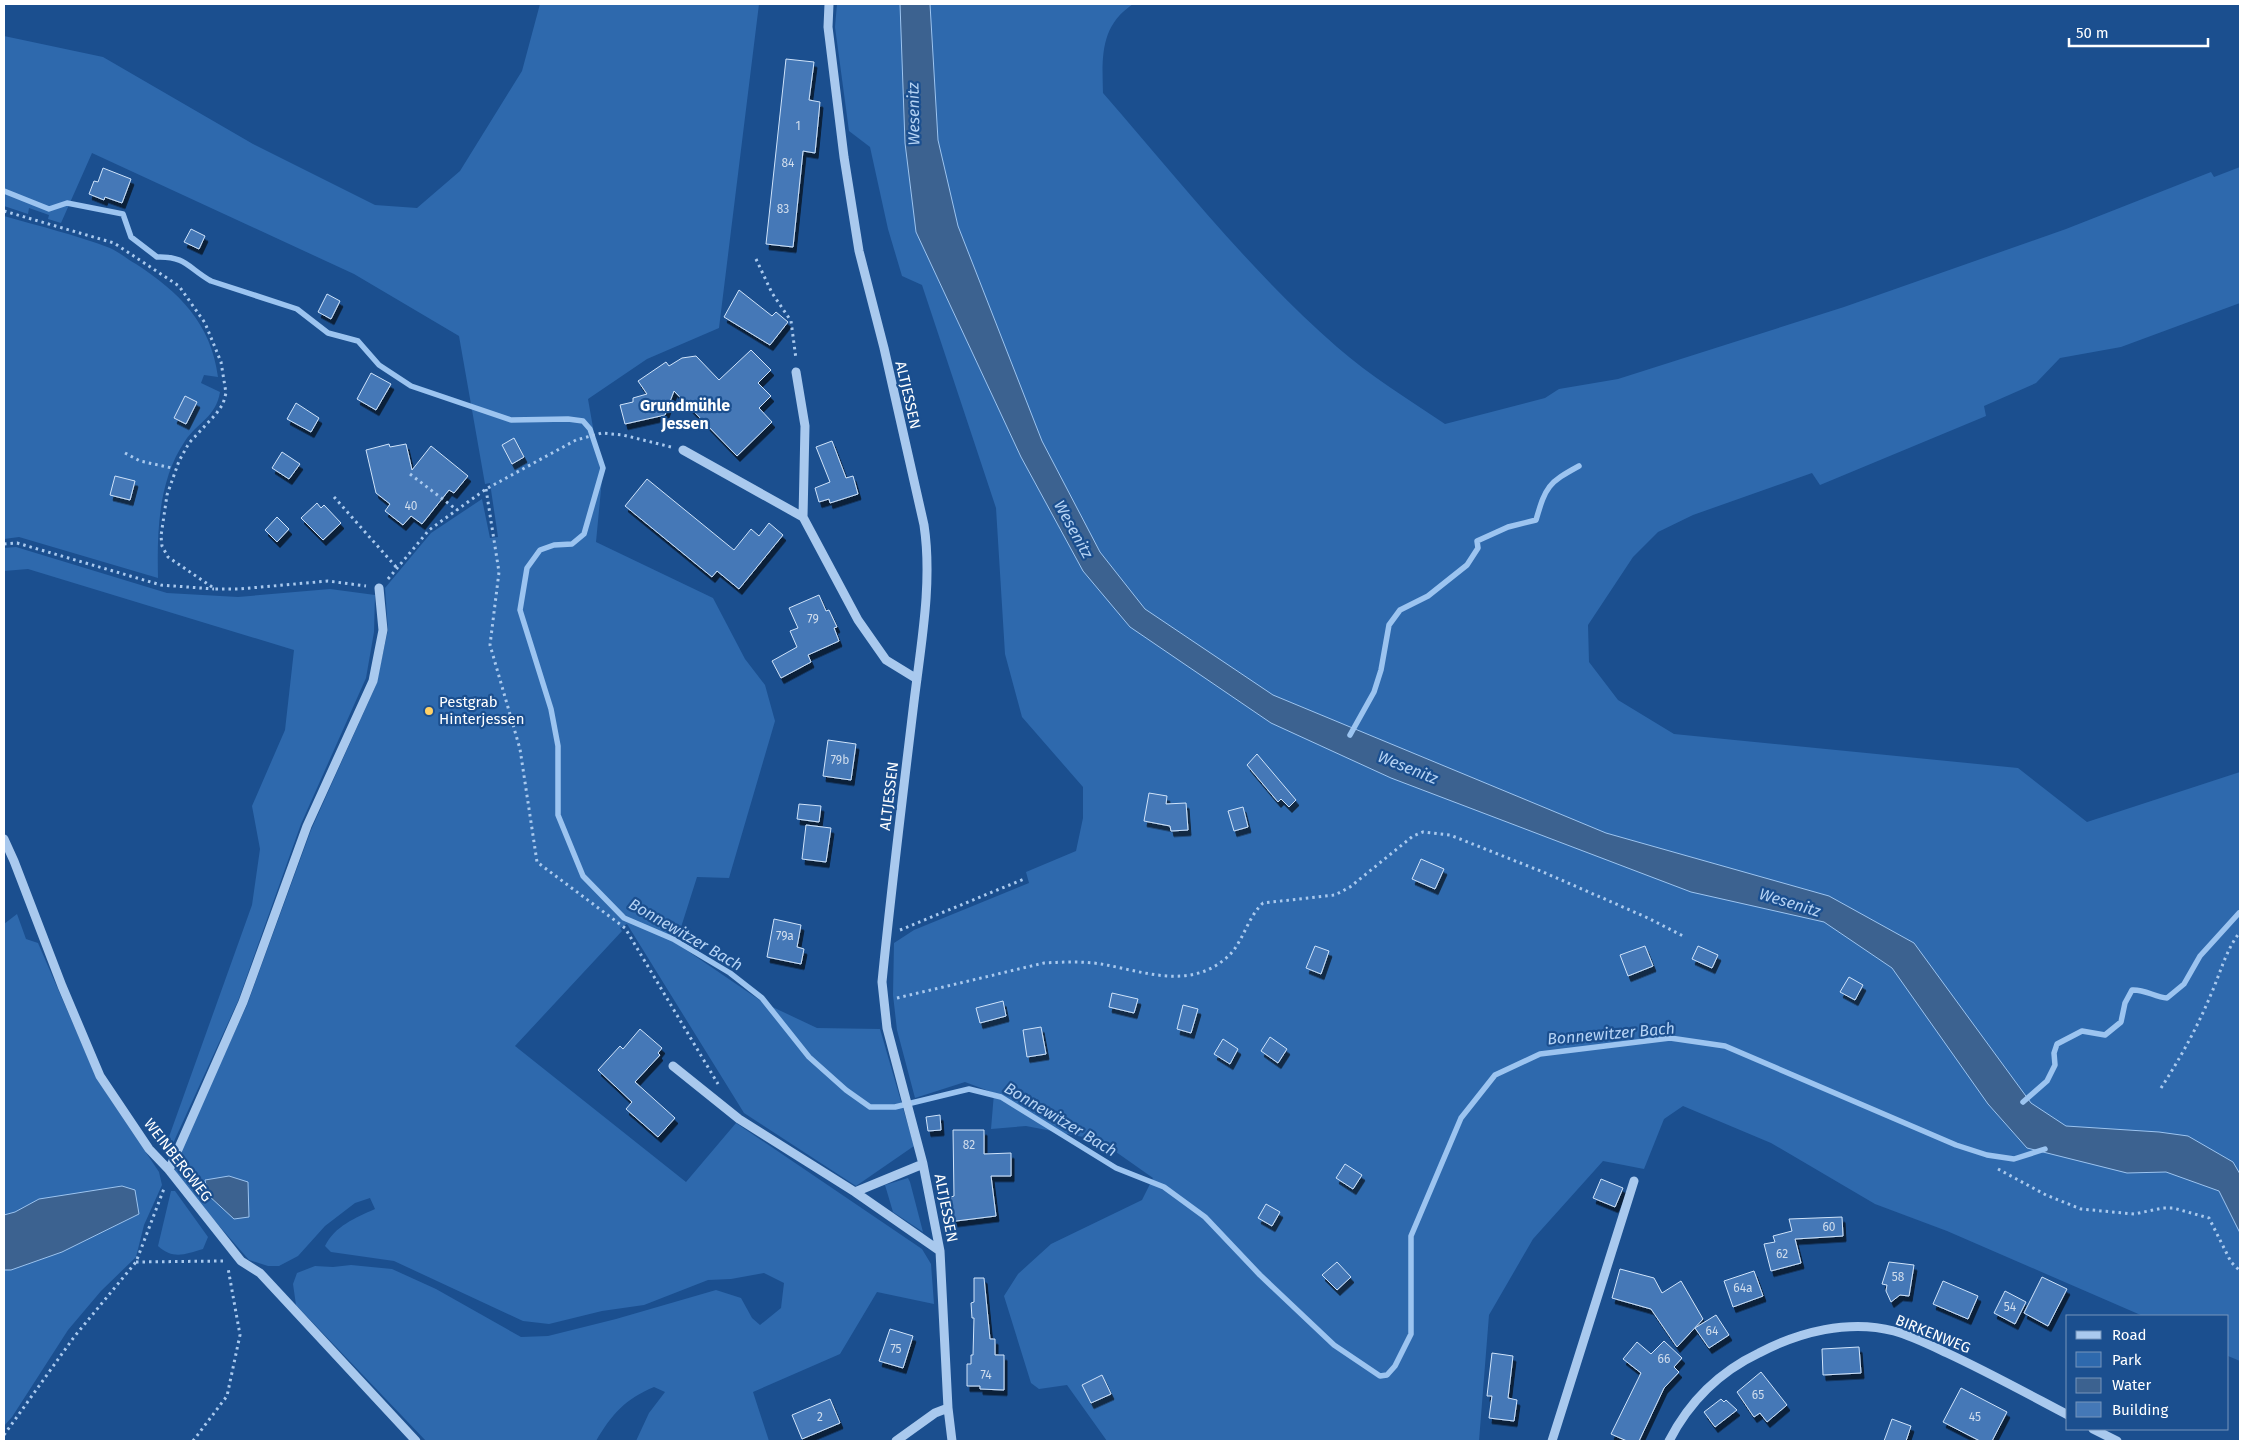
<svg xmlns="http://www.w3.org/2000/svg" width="2244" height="1445" font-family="'Fira Sans',sans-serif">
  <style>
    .green { fill: #2e69ad }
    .water { fill: #3c6290; stroke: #9cc4f0 }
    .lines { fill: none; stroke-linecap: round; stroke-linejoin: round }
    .stream { stroke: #9cc4f0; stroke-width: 5.5 }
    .building { fill: #4478b7; stroke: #cfe3fa; filter: url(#shadow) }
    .path { stroke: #a9c9ee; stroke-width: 3; stroke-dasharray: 2.5 4; stroke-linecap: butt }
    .minor { stroke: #a9c9ee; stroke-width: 9 }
    .poi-dot { fill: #ffd166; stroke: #1b4f8f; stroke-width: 2 }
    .labels { text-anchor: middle; stroke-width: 4.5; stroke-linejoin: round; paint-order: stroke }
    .number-label { font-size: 12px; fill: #d0dded }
    .street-label { font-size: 15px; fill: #fff; stroke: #1b4f8f }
    .poi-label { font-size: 15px; fill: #fff; stroke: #1b4f8f; text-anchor: start }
    .water-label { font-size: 16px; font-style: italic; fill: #b5d3f5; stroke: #1b4f8f }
    .neighbourhood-label { font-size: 16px; font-weight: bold; fill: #fff; stroke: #1b4f8f }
  </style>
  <defs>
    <filter id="shadow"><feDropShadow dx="3" dy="5.5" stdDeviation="0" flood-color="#0009"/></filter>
  </defs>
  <rect width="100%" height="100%" fill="#1b4f8f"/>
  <path class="green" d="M540 4H759L719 328 647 359 588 399 602 479 596 542 713 598 745 659 765 685 775 721 729 878 697 877 676 943 764 1003 817 1028 880 1029 914 1146 856 1186 744 1113 627 924 620 928 622 931 515 1046 686 1182 736 1123 922 1249 931 1264 934 1304 877 1292 840 1354 753 1392 769 1441H636L649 1413 665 1392 654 1387C625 1399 612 1414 596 1441H426L296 1305 293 1284 297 1273 315 1266 333 1267 351 1265 392 1269 436 1289 521 1337 548 1336 616 1319 716 1290 741 1298 752 1318 760 1325 781 1308 784 1283 764 1273 731 1279 708 1280 644 1305 602 1311 549 1324 523 1321 394 1261 331 1252 325 1246C335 1226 355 1218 375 1209L370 1198 355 1203 325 1226 298 1256 279 1266H268L249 1260 193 1196 175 1171 178 1155 247 1005 311 830 376 685 388 630 385 588 431 533 482 499 490 538 498 537 490 483 485 484 459 336 354 274 92 153 61 223 48 219 49 215 29 208 28 214 4 206V36L103 57 253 144 375 205 417 208 460 171 522 71Z
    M837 4H1133C1100 26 1102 57 1103 93 1178 179 1250 271 1337 347 1370 376 1408 399 1445 424L1545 398 1559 389 1618 379 1844 307 2066 229 2211 172 2214 177 2240 167V303L2121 347 2060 358 2036 383 1984 406 1986 416 1820 485 1812 473 1693 515 1658 532 1633 557 1588 625 1589 662 1618 700 1674 734 2018 768 2087 822 2240 772V1361L2228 1356V1316H2143L1947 1231 1875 1204 1771 1143 1683 1106 1664 1119 1644 1169 1603 1161 1533 1239 1489 1315 1479 1441H1107L1067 1385 1039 1389 1031 1383 1004 1296 1018 1274 1051 1244 1142 1200 1153 1178 1099 1140 1026 1126 991 1129 994 1093 965 1082 915 1098 897 1030 893 995 894 943 914 930 1029 883 1026 872 1076 851 1083 818V787L1022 717 1005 654 996 508 922 285 902 276 888 229 870 147 849 131 835 27Z
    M4 216C39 226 76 235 110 248 119 252 127 259 136 264 179 292 211 323 218 377L204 375 201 383 220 392C216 417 198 422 185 441 158 481 157 532 158 578L19 537 4 539Z
    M16 547 167 593 238 597 330 589 375 595 374 632 366 678 301 824 238 1001 170 1150 165 1148 252 905 260 849 252 806 285 730 294 650 28 569 4 571V548Z
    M17 914 26 939 38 943 97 1079 159 1172 162 1185 144 1225 136 1257 101 1291 68 1330 12 1417 4 1426V1270H11L62 1252 139 1214 39 1199 15 1212 4 1215V924Z
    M908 1178 910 1182 923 1232 893 1212 885 1185Z
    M171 1191H175L208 1237 203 1249C186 1254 173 1260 158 1246Z"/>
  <path class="water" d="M900 4H930L938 140 958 226 1042 441 1100 552 1145 609 1273 695 1606 833 1829 896 1914 943 2031 1103 2066 1126 2159 1132 2188 1136 2233 1162 2240 1174V1233L2219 1191 2166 1172 2127 1173 2027 1148 1988 1104 1892 968 1824 922 1691 892 1391 778 1271 723 1130 627 1083 571 1021 457 916 232 905 143Z
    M229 1176 248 1182 249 1217 234 1219 208 1195 205 1180Z
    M122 1186 135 1190 139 1214 62 1252 11 1270H4V1215L15 1212 39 1199Z"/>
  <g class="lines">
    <path class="stream" d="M4 191 49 209 67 203 123 214 131 237 157 257C186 256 188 268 211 281L297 309 328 333 358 341 379 365 411 386 511 420 568 419 583 421 590 429 603 468 584 534 572 544 554 545 540 550 527 568 520 610 551 709 558 746V815L583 876 624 918 673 939 730 973 762 998 809 1057 846 1090 870 1107H895L969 1089 1001 1097 1116 1168 1164 1187 1205 1217 1260 1275 1334 1345 1380 1376 1387 1375 1395 1366 1411 1334V1236L1461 1118 1495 1075 1540 1054 1670 1038 1725 1046 1956 1145 1987 1155 2014 1159 2045 1149
      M1350 735 1374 692 1381 670 1389 625 1400 610 1428 596 1467 565 1478 548 1477 541 1508 527 1536 520C1546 486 1548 483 1579 466
      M2023 1102 2047 1081 2055 1065 2054 1053 2057 1044 2082 1031 2105 1035 2121 1022 2125 1003 2132 990C2144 989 2155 997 2167 998L2184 984 2200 956 2239 913"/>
  </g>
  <path class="building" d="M786 59 814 62 809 100 820 102 815 153 803 151 793 247 766 244Z
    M103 168 131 179 122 203 105 197 104 200 89 194 94 181 98 182Z
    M191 229 205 236 199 249 184 242Z
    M739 290 772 316 776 312 788 322 770 345 724 317Z
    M327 294 340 301 331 319 318 312Z
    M751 350 771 370 758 383 771 396 759 408 772 422 737 456 674 391 665 415 625 424 620 405 633 402V398L647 394 638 381 666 362 669 366 682 358 696 356 719 380Z
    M371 373 391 384 376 410 357 399Z
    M185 396 197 402 186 424 174 418Z
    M296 403 319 418 311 432 287 419Z
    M514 438 524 457 512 464 502 445Z
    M832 441 846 478 853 476 858 494 830 503 829 499 819 502 815 488 830 482 816 447Z
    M389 444 390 447 406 444 412 470 431 446 468 476 454 493 449 490 422 524 411 516 403 525 385 511 390 504 376 493 366 450Z
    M282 452 300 464 289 479 272 468Z
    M115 476 135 481 130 500 110 495Z
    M647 479 734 550 751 529 759 536 769 523 783 535 739 589 717 571 712 577 625 506Z
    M317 503 321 508 324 505 341 523 323 540 301 518Z
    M277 517 289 529 277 542 265 530Z
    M819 595 826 611 829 610 837 627 834 628 839 641 808 655 811 662 781 678 772 661 797 647 790 631 798 628 789 608Z
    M828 740 856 744 851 780 823 776Z
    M1257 754 1296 800 1289 807 1281 799 1278 802 1247 765Z
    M1149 793 1167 796 1166 804 1186 803 1188 830 1171 831 1170 826 1144 821Z
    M799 804 821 806 819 822 797 819Z
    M1243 807 1248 827 1234 831 1228 811Z
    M806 825 831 828 826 862 802 859Z
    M1421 859 1444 869 1435 889 1412 879Z
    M774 919 801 925 797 947 804 949 801 964 767 957Z
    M1315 946 1329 951 1321 974 1306 968Z
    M1645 946 1653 966 1628 976 1620 955Z
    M1698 946 1718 955 1712 968 1692 959Z
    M1849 977 1863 985 1855 1000 1840 992Z
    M1112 993 1138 999 1134 1013 1109 1007Z
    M1003 1001 1006 1016 980 1023 976 1008Z
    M1183 1005 1198 1009 1191 1033 1177 1029Z
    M1041 1027 1046 1054 1027 1057 1023 1030Z
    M640 1029 662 1048 658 1053 660 1055 635 1082 675 1118 658 1137 626 1109 632 1102 598 1070 620 1046 623 1049Z
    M1270 1037 1287 1049 1278 1063 1261 1051Z
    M1223 1039 1238 1049 1230 1064 1214 1054Z
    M940 1115 941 1130 928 1131 926 1117Z
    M953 1130H984V1154L1011 1153V1176H991L996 1216 948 1222 946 1201H951V1197L954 1196Z
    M1345 1164 1362 1175 1353 1189 1336 1178Z
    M1601 1179 1623 1188 1615 1207 1593 1198Z
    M1266 1204 1280 1212 1272 1226 1258 1218Z
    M1842 1217 1843 1236 1795 1239 1801 1263 1771 1271 1764 1244 1775 1242 1773 1236 1792 1231 1789 1219Z
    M1337 1262 1351 1277 1337 1290 1322 1275Z
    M1889 1262 1914 1265 1909 1296 1900 1295 1891 1302 1886 1291 1887 1285 1882 1284Z
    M1620 1269 1654 1278 1662 1293 1681 1281 1703 1319 1677 1347 1651 1309 1612 1298Z
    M1754 1271 1763 1296 1733 1307 1724 1281Z
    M2042 1277 2067 1289 2048 1326 2024 1313Z
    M974 1278H984L990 1339H995V1355H1004V1390L980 1389V1386H967V1364H971V1355H973L974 1318H972L971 1303 974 1302Z
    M1943 1281 1978 1296 1968 1319 1933 1304Z
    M2005 1291 2026 1302 2015 1324 1994 1313Z
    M1716 1315 1729 1335 1709 1348 1695 1328Z
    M890 1329 913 1336 903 1368 879 1361Z
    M1664 1341 1682 1358 1674 1367 1679 1372 1664 1388 1639 1441H1627L1611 1434 1641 1373 1623 1359 1637 1342 1651 1354Z
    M1859 1347 1861 1373 1823 1375 1822 1349Z
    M1492 1353 1513 1356 1508 1398 1517 1400 1514 1421 1489 1418 1492 1396H1487Z
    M1761 1372 1787 1405 1767 1422 1760 1413 1754 1417 1737 1392Z
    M1102 1375 1111 1394 1091 1403 1082 1385Z
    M1961 1388 2007 1412 1992 1441H1980L1943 1422Z
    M830 1399 840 1423 802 1439 792 1415Z
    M1721 1399 1724 1402 1726 1400 1737 1410 1715 1427 1704 1412Z
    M1892 1419 1911 1426 1906 1441H1884Z"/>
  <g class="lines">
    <path class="path" d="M4 211 114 243 179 286 205 323 221 362 226 393 223 404 216 414 189 443 179 461 167 495 161 536 162 546 168 557 215 589H239L328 581 366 586
      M756 259 772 293 791 321 796 359
      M125 453 140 461 172 468
      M410 474 457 510
      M486 489 499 572 490 645 520 749 537 862 625 928 718 1084
      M334 497 397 568
      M4 544 17 543 161 585 214 589
      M388 579 429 530 486 489 576 440 602 433 623 435 671 447
      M900 930 1024 879
      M897 998 1044 963C1063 962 1082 961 1101 964 1142 971 1188 990 1225 959 1243 945 1246 919 1263 903L1335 895 1350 887 1413 836 1423 832 1450 835 1543 872 1648 918 1685 937
      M2161 1088C2181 1057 2198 1026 2212 992 2221 971 2226 950 2240 932
      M1998 1169 2046 1195 2081 1209 2134 1214 2163 1208H2173L2209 1218 2231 1262 2240 1271
      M136 1262 223 1261
      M4 1435 74 1337 136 1262 165 1186
      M193 1441 227 1396 240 1335 228 1268"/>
    <path class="minor" d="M829 4 828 27 844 157 859 251 884 348 924 525C933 585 920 649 913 710 902 801 891 891 882 982L887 1028 923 1164 940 1251 948 1408 952 1441
      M796 372 805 426 803 517
      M683 450 803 517 858 620 886 660 917 679
      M4 839 14 861 62 986 100 1076 149 1149 169 1170 241 1261 260 1273 416 1441
      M673 1066 739 1119 855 1192 940 1251
      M169 1170 243 1002 307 826 373 681 383 630 379 588
      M855 1192 923 1164
      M2093 1429 2117 1441
      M896 1441 935 1413 948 1408
      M1552 1441 1634 1181
      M1669 1441C1689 1402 1719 1372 1759 1353 1799 1332 1849 1319 1894 1331 1912 1336 1930 1345 1947 1353 1988 1372 2028 1394 2068 1415"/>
  </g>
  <circle class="poi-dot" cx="429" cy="711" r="5"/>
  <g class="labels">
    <g class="number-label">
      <text x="798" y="130">1</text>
      <text x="788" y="167">84</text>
      <text x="783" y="213">83</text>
      <text x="411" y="510">40</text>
      <text x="813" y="623">79</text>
      <text x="840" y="764">79b</text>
      <text x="785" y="940">79a</text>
      <text x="969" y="1149">82</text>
      <text x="1829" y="1231">60</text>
      <text x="1782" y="1258">62</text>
      <text x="1898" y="1281">58</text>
      <text x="1743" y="1292">64a</text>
      <text x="2010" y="1311">54</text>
      <text x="1712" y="1335">64</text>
      <text x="896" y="1353">75</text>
      <text x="1664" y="1363">66</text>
      <text x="986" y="1379">74</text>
      <text x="1758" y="1399">65</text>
      <text x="820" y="1421">2</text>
      <text x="1975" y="1421">45</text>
    </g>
    <g class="street-label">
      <text transform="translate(908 395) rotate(77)" y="5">ALTJESSEN</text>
      <text transform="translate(889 796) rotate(-83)" y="5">ALTJESSEN</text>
      <text transform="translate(178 1160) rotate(52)" y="5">WEINBERGWEG</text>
      <text transform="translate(946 1208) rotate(79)" y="5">ALTJESSEN</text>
      <text transform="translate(1933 1334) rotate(22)" y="5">BIRKENWEG</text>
    </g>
    <g class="poi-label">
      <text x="439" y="707">Pestgrab<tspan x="439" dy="17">Hinterjessen</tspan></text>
    </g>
    <g class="water-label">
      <text transform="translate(913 114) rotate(-91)" y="6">Wesenitz</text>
      <text transform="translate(1074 529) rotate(61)" y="6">Wesenitz</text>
      <text transform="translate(1408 767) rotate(22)" y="6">Wesenitz</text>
      <text transform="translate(1790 902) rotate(17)" y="6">Wesenitz</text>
      <text transform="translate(686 934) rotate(30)" y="6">Bonnewitzer Bach</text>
      <text transform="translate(1611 1033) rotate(-5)" y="6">Bonnewitzer Bach</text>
      <text transform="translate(1061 1119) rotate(31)" y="6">Bonnewitzer Bach</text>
    </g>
    <g class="neighbourhood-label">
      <text x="685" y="411">Grundmühle<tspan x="685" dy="18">Jessen</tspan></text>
    </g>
  </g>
  <rect width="2244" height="1445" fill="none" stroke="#ffffff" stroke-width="10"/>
  <rect x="2066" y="1315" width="162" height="115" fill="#1b4f8f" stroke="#7695bc"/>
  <rect x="2076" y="1331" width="25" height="8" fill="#a9c9ee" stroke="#7695bc"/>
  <text x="2112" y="1340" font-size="15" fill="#ffffff">Road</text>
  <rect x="2076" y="1352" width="25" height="15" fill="#2e69ad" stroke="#7695bc"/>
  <text x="2112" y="1365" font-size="15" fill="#ffffff">Park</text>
  <rect x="2076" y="1378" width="25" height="15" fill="#3c6290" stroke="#7695bc"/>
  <text x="2112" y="1390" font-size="15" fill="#ffffff">Water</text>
  <rect x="2076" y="1402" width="25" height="15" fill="#4478b7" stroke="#7695bc"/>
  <text x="2112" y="1415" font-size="15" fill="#ffffff">Building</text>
  <path d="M2069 38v8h139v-8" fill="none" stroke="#ffffff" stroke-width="2.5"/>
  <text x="2076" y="38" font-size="15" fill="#ffffff" stroke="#1b4f8f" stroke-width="4" paint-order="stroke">50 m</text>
</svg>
